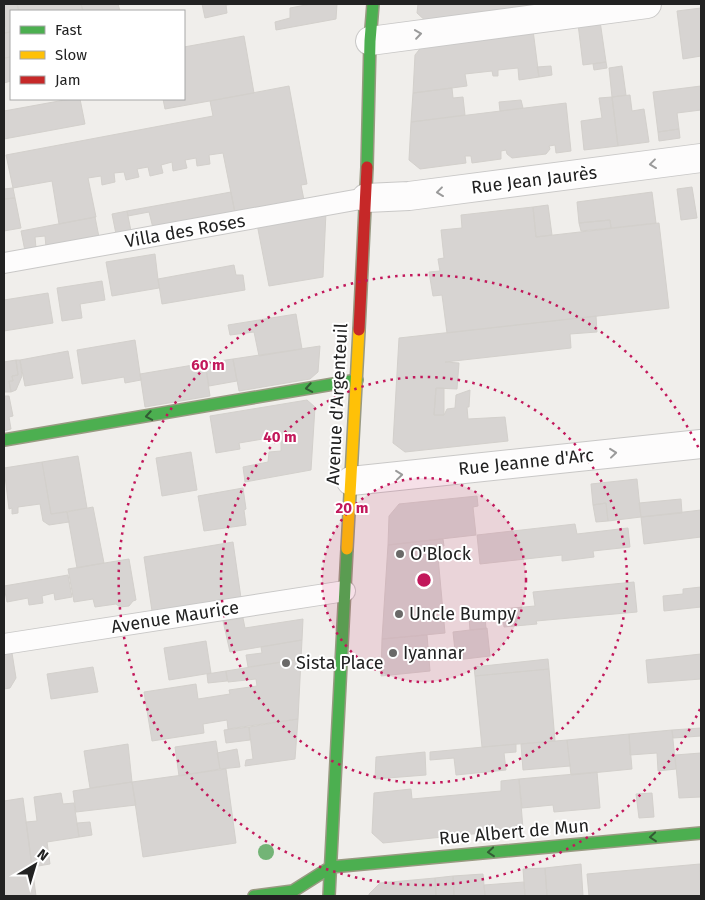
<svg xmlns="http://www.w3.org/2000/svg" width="705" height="900" font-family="'Fira Sans',sans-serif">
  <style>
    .building { fill: #d7d4d2; stroke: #d3d0cc }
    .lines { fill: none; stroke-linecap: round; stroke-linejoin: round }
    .lane-casing { stroke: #c9c8c7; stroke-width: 22 }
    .street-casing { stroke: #c9c8c7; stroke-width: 30 }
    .fast-casing { stroke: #999a82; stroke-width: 14 }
    .slow-casing { stroke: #999a82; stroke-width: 14 }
    .jam-casing { stroke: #999a82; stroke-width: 14 }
    .lane { stroke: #fdfcfc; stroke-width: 20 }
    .street { stroke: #fdfcfc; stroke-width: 28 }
    .fast { stroke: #4caf50; stroke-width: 11 }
    .slow { stroke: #ffc107; stroke-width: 11 }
    .jam { stroke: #c62828; stroke-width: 11 }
    .tree { fill: #73b476 }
    .oneway { stroke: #9a9a9a }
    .oneway2 { stroke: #335a34 }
    .ring { fill: none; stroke: #c2185b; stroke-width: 2.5; stroke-dasharray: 2.5 5 }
    .poi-dot { fill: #6a6968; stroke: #fff; stroke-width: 2 }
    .labels { text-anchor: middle; stroke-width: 4; stroke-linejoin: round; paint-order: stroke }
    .street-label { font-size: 18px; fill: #222; stroke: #fff }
    .poi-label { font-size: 18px; fill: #222; stroke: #fff; text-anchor: start }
    .centre { fill: #c2185b; stroke: #fff; stroke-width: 2.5 }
    .ring-label { font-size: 15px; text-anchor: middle; font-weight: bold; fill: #c2185b; stroke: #fff; stroke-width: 4; stroke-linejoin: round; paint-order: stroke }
  </style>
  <rect width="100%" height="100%" fill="#f0eeeb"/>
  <path class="building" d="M4 4H17L19 11H11V32L4 33V27H5Z
    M17 4H81L83 11H19Z
    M81 4H118L120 11H83Z
    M202 4H234L226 5 227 13 205 18Z
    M311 4H337L336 19 276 30 275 22 290 18V8Z
    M418 4H576L429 24 417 13Z
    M701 8V56L683 59 677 11Z
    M600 21 606 62 583 65 578 24Z
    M533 30 539 77 519 80 518 68 498 70V76H493L492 71 465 74 467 86 413 93 415 55 423 45Z
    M11 32V57L4 58V33Z
    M244 36 254 93 165 109 163 99H184V47Z
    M11 57V81L4 83V58Z
    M606 62 607 68 594 70 593 64Z
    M551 66 552 75 539 77 537 67Z
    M622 66 626 95 612 97 609 68Z
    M289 86 307 184 301 185 304 200 235 213 223 153 209 155 210 164 197 166 196 158 185 160 187 168 173 171 172 162 161 165 163 173 150 176 148 167 137 169 139 177 126 180 124 172 114 173 115 182 102 185 101 176 88 178 96 217 59 224 52 181 13 188 6 155 213 116 210 101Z
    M701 86V110L677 113 679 129 658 132 653 92Z
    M452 88 453 98 463 97 465 115 411 122 413 93Z
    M630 95 632 111 644 109 649 142 618 146 612 97Z
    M612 97 618 146 584 150 581 121 602 118 599 98Z
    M70 99H80L85 124 4 139V111Z
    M521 100 523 108 500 111 499 102Z
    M566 103 571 151 556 153 555 145 549 146 550 149 546 154 512 158 507 154 506 150 501 151V159L472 163 471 156H465L466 163 420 169 409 160 411 122Z
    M679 129 680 138 659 141 658 132Z
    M692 187 697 218 681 220 677 189Z
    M13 188 15 198 4 199V189Z
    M231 192 235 213 153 228 149 212 128 216 127 211Z
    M652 192 656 223 611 228 610 220 579 223 577 202Z
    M15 198 21 228 4 231V199Z
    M548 205 552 235 536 237 533 207Z
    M533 207 536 237 659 223 669 308 447 333 442 295 433 296 429 272 440 271 438 259 444 258 441 230 462 228 461 215Z
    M127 211 131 231 116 234 112 214Z
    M326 212 323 277 269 286 257 224Z
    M95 217 99 237 46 247 45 236 35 237 36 248 25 251 21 231Z
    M610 220 611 228 581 231 579 223Z
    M155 254 159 288 112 296 106 262Z
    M234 265 236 275H243L245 290 162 304 158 279Z
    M102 281 105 300 80 304 82 318 62 321 57 288Z
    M48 293 53 323 4 331V300Z
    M296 314 302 349 259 356 254 332 230 335 228 325Z
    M596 316 597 332 570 334 571 348 445 362 459 363 457 389 436 388 434 415H444L447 409 455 408 456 395 470 390 469 407H467L468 419 505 417 508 441 405 452 393 443 399 338Z
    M135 340 141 380 125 383 124 377 82 384 77 350Z
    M320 346 318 372 310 379 239 391 233 359Z
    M68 351 73 378 25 386 20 360Z
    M233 359 237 381 209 386 205 363Z
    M16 360H20L22 376 16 390 11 392 9 381H13L12 376 18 375Z
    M16 360 18 375 12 376 13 381H9L11 392H4V362Z
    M205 363 210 396 145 407 140 374Z
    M436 388H444V415H434Z
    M4 396H9L13 416 9 417 11 429 4 431Z
    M307 400 315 407 311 470 245 482 243 467 268 462 269 452 281 451V436L239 443 240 449 216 453 210 416Z
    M191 452 197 490 162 496 156 458Z
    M78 456 87 508 51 514 42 462Z
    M42 462 51 514 67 512 69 522 49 525 43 521 40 504 18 507V513L12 514V508L9 509 4 468Z
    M637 479 641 517 608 521 606 503 593 505 591 484Z
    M243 488 246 509 244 510 246 525 204 531 198 496Z
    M477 496 478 506 473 507 476 535 388 545 389 516 399 504Z
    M681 499 682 513 641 517 639 503Z
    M606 503 608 521 596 522 593 505Z
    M93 507 104 563 77 568 67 512Z
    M701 510V537L644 544 641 517Z
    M575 524 577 534 628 528 630 547 593 551 594 557 562 561V555L480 564 477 535Z
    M443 539 444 546H437L445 633 382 639 388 545Z
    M233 542 241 598 152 611 144 557Z
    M129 559 136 600 133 601 129 606 120 607 116 604 95 607 93 599 74 602 68 569Z
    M68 575 72 597 55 600 54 593 42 596 43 603 29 605 28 598 7 602 4 586Z
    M634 582 637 612 536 621 537 624 504 627 502 609 535 606 533 592Z
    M701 587V607L664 611 663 596 683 594V589Z
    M485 616 486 629 470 630 469 617Z
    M243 618 245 628 303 619 302 640 230 652 223 621Z
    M487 628 490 656 456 660 453 632Z
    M427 635 430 671 381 676 382 639Z
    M302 640 301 659 248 667 246 655 262 653 261 647Z
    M206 641 211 673 169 680 164 648Z
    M12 653 16 678 10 688 4 689V654Z
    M701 654V679L648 683 646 660Z
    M301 659 298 719 228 729 227 720 203 724 204 733 152 741 144 692 196 684 198 699 230 694 229 690 257 686 256 679 228 682 226 671Z
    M548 659 549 669 475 676 474 667Z
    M93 667 98 692 51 699 47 674Z
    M549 669 555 741 482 747 475 676Z
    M226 671 227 681 208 683 207 674Z
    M298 719 295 759 245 766 246 760 253 759 249 727Z
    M249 727 250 740 226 743 224 730Z
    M701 728V736L673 738 672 730Z
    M672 730 676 769 658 771 657 753 630 755 629 734Z
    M629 734 632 769 571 775 567 740Z
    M567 740 570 766 523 770 521 744Z
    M216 741 220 769 179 776 175 747Z
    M128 744 132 782 90 788 84 751Z
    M516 744V752L504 753 506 770 456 775 454 758 430 760V752Z
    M237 749 240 767 220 769 217 753Z
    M425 752 426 775 375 779 376 757Z
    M701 753V797L679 798 675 755Z
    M226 769 236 843 143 857 132 782Z
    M597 772 600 808 554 812 553 805 522 808 519 779Z
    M519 779 523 829 383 843 372 833 374 793 411 789 412 799 501 791V781Z
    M132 782 136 805 76 812 73 791Z
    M61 793 63 804 74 803 79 837 47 842 50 864 32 867 26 822 37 821 34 797Z
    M652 793 654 817 639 818 636 794Z
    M23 798 36 896H4V801Z
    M90 822 92 835 79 837 77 823Z
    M581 864 583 896H547L545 868Z
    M700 864 701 896H589L587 874Z
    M545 868 547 896H525L523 869Z
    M483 874 485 896H454L453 876Z
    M453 876 454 896H436L435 878Z
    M435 878 436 896H369V894L380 883Z
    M524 882 525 896H485L484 885Z"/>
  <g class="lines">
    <defs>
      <path id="lane" d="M4 263 366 198
        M4 644 345 591"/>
      <path id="street" d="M370 41 647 4
        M366 198 409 196 701 158
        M351 481 701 444"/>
      <path id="fast" d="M367 167 370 41 373 4
        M4 440 357 380
        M254 896 293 891 331 867 701 833
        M329 896 347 549"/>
      <path id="slow" d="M347 549 359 330"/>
      <path id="jam" d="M359 330 367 167"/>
    </defs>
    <use href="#lane" class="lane-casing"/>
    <use href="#street" class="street-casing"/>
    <use href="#fast" class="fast-casing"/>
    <use href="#slow" class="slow-casing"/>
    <use href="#jam" class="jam-casing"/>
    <use href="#lane" class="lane"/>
    <use href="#street" class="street"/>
    <use href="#fast" class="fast"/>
    <use href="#slow" class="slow"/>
    <use href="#jam" class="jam"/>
  </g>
  <circle class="tree" cx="266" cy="852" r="8"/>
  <defs><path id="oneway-chevron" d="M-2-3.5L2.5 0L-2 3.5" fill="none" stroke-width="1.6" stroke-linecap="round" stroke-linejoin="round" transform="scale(1.25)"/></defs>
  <g class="oneway">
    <use href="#oneway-chevron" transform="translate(418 34) rotate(-8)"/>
    <use href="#oneway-chevron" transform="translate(653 164) rotate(173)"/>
    <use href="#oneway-chevron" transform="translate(440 192) rotate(173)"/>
    <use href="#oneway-chevron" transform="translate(613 453) rotate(-6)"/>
    <use href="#oneway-chevron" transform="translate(399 475) rotate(-6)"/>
  </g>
  <g class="oneway2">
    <use href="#oneway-chevron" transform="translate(309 388) rotate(170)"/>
    <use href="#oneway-chevron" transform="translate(149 416) rotate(170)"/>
    <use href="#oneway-chevron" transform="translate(653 837) rotate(175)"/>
    <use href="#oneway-chevron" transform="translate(491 852) rotate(175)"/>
  </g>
  <circle cx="424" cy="580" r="102" fill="#c2185b" fill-opacity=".12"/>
  <g class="ring">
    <circle cx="424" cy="580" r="102"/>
    <circle cx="424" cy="580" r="203"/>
    <path d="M700 709A305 305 0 1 1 700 451"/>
  </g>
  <g class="poi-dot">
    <circle cx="400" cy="554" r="5"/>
    <circle cx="399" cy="614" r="5"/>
    <circle cx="393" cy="653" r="5"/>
    <circle cx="286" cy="663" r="5"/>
  </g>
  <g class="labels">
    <g class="street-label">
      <text transform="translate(534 180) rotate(-7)" y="6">Rue Jean Jaurès</text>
      <text transform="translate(185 231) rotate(-10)" y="6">Villa des Roses</text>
      <text transform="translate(337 404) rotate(-87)" y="6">Avenue d'Argenteuil</text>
      <text transform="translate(526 462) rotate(-6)" y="6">Rue Jeanne d'Arc</text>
      <text transform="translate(175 617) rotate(-9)" y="6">Avenue Maurice</text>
      <text transform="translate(514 832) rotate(-5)" y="6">Rue Albert de Mun</text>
    </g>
    <g class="poi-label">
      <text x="410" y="560">O'Block</text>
      <text x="409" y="620">Uncle Bumpy</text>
      <text x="403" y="659">Iyannar</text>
      <text x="296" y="669">Sista Place</text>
    </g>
  </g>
  <circle cx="424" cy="580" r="8" class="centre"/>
  <g class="ring-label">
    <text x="208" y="370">60 m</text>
    <text x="280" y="442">40 m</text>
    <text x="352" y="513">20 m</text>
  </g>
  <rect width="705" height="900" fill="none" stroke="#222222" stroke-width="10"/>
  <rect x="10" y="10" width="175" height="90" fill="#ffffff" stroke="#a7a7a7"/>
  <rect x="20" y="26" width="25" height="8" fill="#4caf50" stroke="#a7a7a7"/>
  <text x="55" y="35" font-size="15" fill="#222222">Fast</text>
  <rect x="20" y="51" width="25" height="8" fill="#ffc107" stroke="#a7a7a7"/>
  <text x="55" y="60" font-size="15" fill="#222222">Slow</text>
  <rect x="20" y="76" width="25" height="8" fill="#c62828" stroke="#a7a7a7"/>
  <text x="55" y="85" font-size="15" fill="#222222">Jam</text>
  <g transform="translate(35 865) rotate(38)" stroke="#ffffff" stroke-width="4" paint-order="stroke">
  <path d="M0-4L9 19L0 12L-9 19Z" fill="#222222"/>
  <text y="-8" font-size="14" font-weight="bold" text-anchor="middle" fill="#222222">N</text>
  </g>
</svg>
